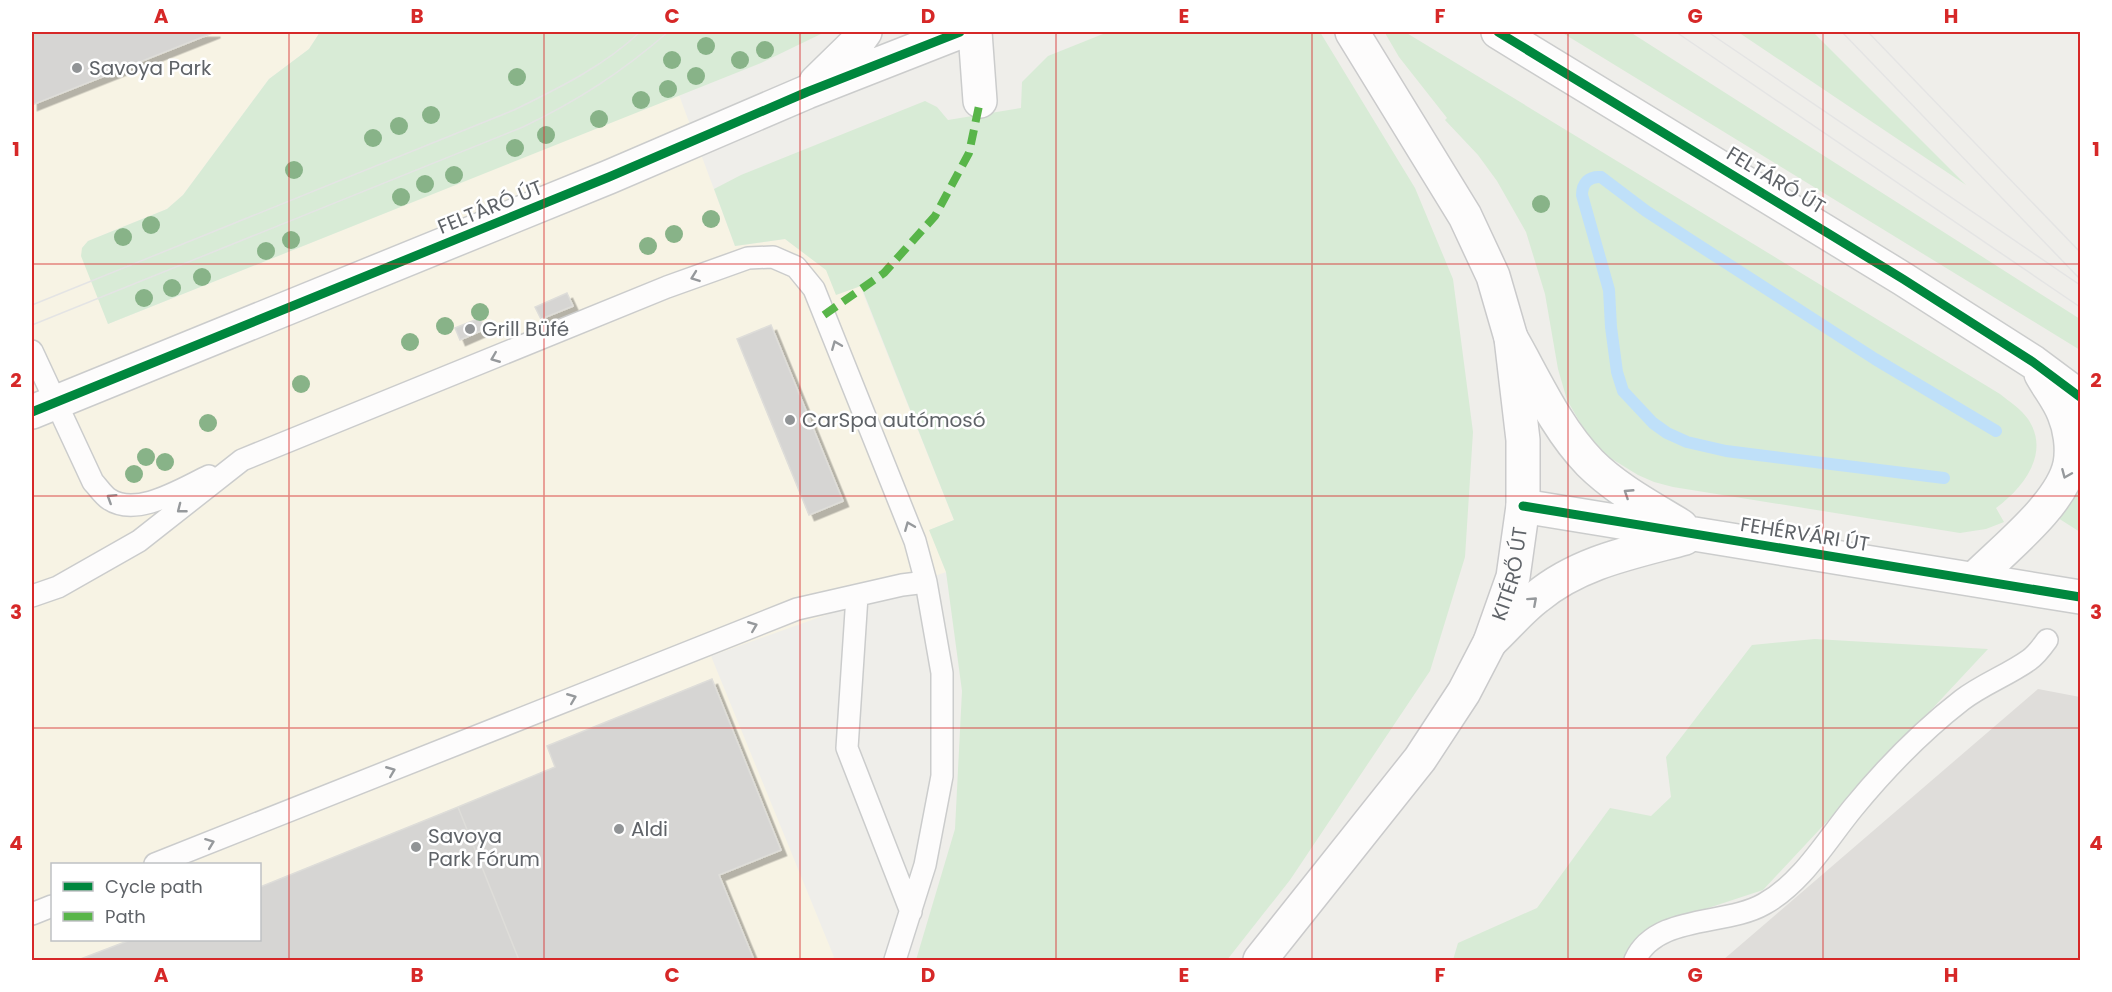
<svg xmlns="http://www.w3.org/2000/svg" width="2112" height="992" font-family="Poppins,sans-serif">
  <style>
    .commercial { fill: #f7f3e4; fill-rule: evenodd }
    .industrial { fill: #dfddda }
    .green { fill: #d8ebd6 }
    .lines { fill: none; stroke-linecap: round; stroke-linejoin: round }
    .stream { stroke: #bfe0f9; stroke-width: 12 }
    .building { fill: #d6d5d3; stroke: #deddd9; stroke-width: 1.5; filter: url(#shadow) }
    .service-casing { stroke: #cbcccc; stroke-width: 24 }
    .minor-casing { stroke: #cbcccc; stroke-width: 36 }
    .tertiary-casing { stroke: #cbcccc; stroke-width: 36 }
    .secondary-casing { stroke: #cacacb; stroke-width: 36 }
    .service { stroke: #fdfcfc; stroke-width: 21 }
    .minor { stroke: #fdfcfc; stroke-width: 33 }
    .tertiary { stroke: #fdfcfc; stroke-width: 33 }
    .secondary { stroke: #fdfcfc; stroke-width: 33 }
    .tram { stroke: #e4e4e4; stroke-width: 1.5 }
    .quiet { stroke: #58b549; stroke-width: 8; stroke-dasharray: 15 8; stroke-linecap: butt }
    .cycleway-casing { stroke: #fff; stroke-width: 13 }
    .cycleway { stroke: #00873e; stroke-width: 9 }
    .tree { fill: #88b388 }
    .oneway { stroke: #96999c }
    .grid { fill: none; stroke: #d62828; stroke-width: 1.5; stroke-opacity: 0.55 }
    .poi-dot { fill: #919496; stroke: #fff; stroke-width: 2 }
    .labels { text-anchor: middle; stroke-width: 5; stroke-linejoin: round; paint-order: stroke }
    .poi-label { font-size: 20px; fill: #5f6368; stroke: #fff; text-anchor: start }
    .street-label { font-size: 20px; fill: #5f6368; stroke: #fff }
    .neatline { fill: none; stroke: #d62828; stroke-width: 2 }
    .grid-label { font-size: 20px; text-anchor: middle; font-weight: bold; fill: #d62828 }
  </style>
  <defs>
    <filter id="shadow"><feDropShadow dx="5.5" dy="5.5" stdDeviation="0" flood-color="#0004"/></filter>
  </defs>
  <rect width="100%" height="100%" fill="#efeeea"/>
  <path class="commercial" d="M32 32H320L309 49 269 79 183 195 167 209 88 241 82 248V256L108 324 679 95 735 246 785 239 826 270 860 286 954 520 930 530 946 572 711 656 834 957 832 960H32ZM52 864H260V940H52Z"/>
  <path class="industrial" d="M2038 689 2080 697V960H1723Z"/>
  <path class="green" d="M320 32H825L761 63 108 324 81 256 82 248 88 241 167 209 183 195 269 79 309 49Z
    M1108 32H1320L1415 188 1453 279 1473 432 1465 557 1430 671 1290 880 1227 960H916L955 829 962 691 946 572 929 530 954 520 861 286 836 295 826 270 785 239 735 246 714 189 741 175 925 101 937 107 948 120 1021 108 1022 82 1048 56Z
    M1388 32H1405L2000 394C2010 402 2021 409 2028 419 2051 453 2023 488 1996 508L2004 522 1986 529 1960 533 1673 487 1654 482 1638 475 1607 456 1585 431 1567 400 1558 369 1545 294 1526 232 1497 181 1478 155 1445 120 1447 118 1399 57 1385 33Z
    M1561 32H1630L2080 319V350Z
    M1738 32H1813L1966 185Z
    M2080 480V532L2058 518Z
    M1815 639 1988 649 1763 890 1687 915 1629 960H1453L1458 943 1537 908 1610 808 1651 816 1671 797 1666 757 1752 645Z"/>
  <g class="lines">
    <path class="stream" d="M1944 478 1726 451 1687 442 1667 433 1653 423 1623 391 1617 372 1611 327 1609 290 1582 195C1582 183 1589 176 1601 177L1646 211 1686 237 1875 359 1996 431"/>
  </g>
  <path class="building" d="M32 32H215L32 105Z
    M567 293 573 306 541 319 535 307Z
    M480 318 485 329 460 340 455 328Z
    M771 325 843 501 809 515 737 339Z
    M712 679 781 850 719 875 754 960H519L458 807 555 767 547 746Z
    M458 807 519 960H78L130 940H260V887Z"/>
  <g class="lines">
    <defs>
      <path id="service" d="M32 351 93 482C98 487 103 495 109 499 137 518 183 488 209 476
        M32 596 58 587 139 541 242 460 667 287 748 258 773 257 796 267 814 289 915 541 926 582 942 673V776L925 865 895 960
        M857 596 847 748 911 912
        M155 864 797 609 902 585 926 582
        M32 914 52 906
        M1635 960C1656 914 1726 926 1764 904 1802 883 1826 841 1853 808 1885 769 1922 731 1962 700 1983 684 2008 675 2029 660 2036 655 2042 647 2047 640"/>
      <path id="minor" d="M975 32 980 101
        M1498 32 1903 279 2033 362 2080 397
        M816 82 860 39 865 32
        M32 412 609 177 807 92 960 32
        M1974 579C2003 550 2062 504 2070 464 2073 448 2070 428 2064 414 2059 400 2048 387 2041 374"/>
      <path id="tertiary" d="M1511 338C1535 380 1556 428 1590 463 1616 489 1650 507 1681 526
        M1523 506 2080 597
        M1490 642C1506 627 1520 610 1537 597 1579 562 1633 552 1685 538"/>
      <g id="secondary">
        <path id="s1" d="M1260 960 1420 759 1464 692 1490 642 1513 577 1523 506V440L1511 338 1493 276 1465 216 1352 32"/>
      </g>
    </defs>
    <use href="#service" class="service-casing"/>
    <use href="#minor" class="minor-casing"/>
    <use href="#tertiary" class="tertiary-casing"/>
    <use href="#secondary" class="secondary-casing"/>
    <use href="#service" class="service"/>
    <use href="#minor" class="minor"/>
    <use href="#tertiary" class="tertiary"/>
    <use href="#secondary" class="secondary"/>
    <path class="tram" d="M1676 32 2080 307
      M1708 32 2080 285
      M1842 32 2079 278
      M1868 32 2080 252
      M32 305 514 110C559 88 604 66 640 32
      M32 325 523 127C579 100 622 72 668 32"/>
    <path class="quiet" d="M824 315 884 273 935 216 969 153 980 101"/>
    <defs>
      <path id="cycleway" d="M1498 32 1903 279 2033 362 2080 397
        M32 412 609 177 807 92 960 32
        M1523 506 2080 597"/>
    </defs>
    <use href="#cycleway" class="cycleway-casing"/>
    <use href="#cycleway" class="cycleway"/>
  </g>
  <g class="tree">
    <circle cx="706" cy="46" r="9"/>
    <circle cx="765" cy="50" r="9"/>
    <circle cx="672" cy="60" r="9"/>
    <circle cx="740" cy="60" r="9"/>
    <circle cx="696" cy="76" r="9"/>
    <circle cx="517" cy="77" r="9"/>
    <circle cx="668" cy="89" r="9"/>
    <circle cx="641" cy="100" r="9"/>
    <circle cx="431" cy="115" r="9"/>
    <circle cx="599" cy="119" r="9"/>
    <circle cx="399" cy="126" r="9"/>
    <circle cx="546" cy="135" r="9"/>
    <circle cx="373" cy="138" r="9"/>
    <circle cx="515" cy="148" r="9"/>
    <circle cx="294" cy="170" r="9"/>
    <circle cx="454" cy="175" r="9"/>
    <circle cx="425" cy="184" r="9"/>
    <circle cx="401" cy="197" r="9"/>
    <circle cx="1541" cy="204" r="9"/>
    <circle cx="711" cy="219" r="9"/>
    <circle cx="151" cy="225" r="9"/>
    <circle cx="674" cy="234" r="9"/>
    <circle cx="123" cy="237" r="9"/>
    <circle cx="291" cy="240" r="9"/>
    <circle cx="648" cy="246" r="9"/>
    <circle cx="266" cy="251" r="9"/>
    <circle cx="202" cy="277" r="9"/>
    <circle cx="172" cy="288" r="9"/>
    <circle cx="144" cy="298" r="9"/>
    <circle cx="480" cy="312" r="9"/>
    <circle cx="445" cy="326" r="9"/>
    <circle cx="410" cy="342" r="9"/>
    <circle cx="301" cy="384" r="9"/>
    <circle cx="208" cy="423" r="9"/>
    <circle cx="146" cy="457" r="9"/>
    <circle cx="165" cy="462" r="9"/>
    <circle cx="134" cy="474" r="9"/>
  </g>
  <defs><path id="oneway-chevron" d="M-2-3.5L2.5 0L-2 3.5" fill="none" stroke-width="1.6" stroke-linecap="round" stroke-linejoin="round" transform="scale(1.5)"/></defs>
  <g class="oneway">
    <use href="#oneway-chevron" transform="translate(695 277) rotate(160)"/>
    <use href="#oneway-chevron" transform="translate(836 345) rotate(-112)"/>
    <use href="#oneway-chevron" transform="translate(495 358) rotate(158)"/>
    <use href="#oneway-chevron" transform="translate(2066 474) rotate(113)"/>
    <use href="#oneway-chevron" transform="translate(1628 493) rotate(-147)"/>
    <use href="#oneway-chevron" transform="translate(111 498) rotate(-148)"/>
    <use href="#oneway-chevron" transform="translate(181 509) rotate(142)"/>
    <use href="#oneway-chevron" transform="translate(909 526) rotate(-112)"/>
    <use href="#oneway-chevron" transform="translate(1533 601) rotate(-42)"/>
    <use href="#oneway-chevron" transform="translate(753 626) rotate(-22)"/>
    <use href="#oneway-chevron" transform="translate(572 698) rotate(-22)"/>
    <use href="#oneway-chevron" transform="translate(391 771) rotate(-22)"/>
    <use href="#oneway-chevron" transform="translate(210 843) rotate(-21)"/>
  </g>
  <path class="grid" d="M289 32V960M544 32V960M800 32V960M1056 32V960M1312 32V960M1568 32V960M1823 32V960M32 264H2080M32 496H2080M32 728H2080"/>
  <g class="poi-dot">
    <circle cx="77" cy="68" r="6"/>
    <circle cx="470" cy="329" r="6"/>
    <circle cx="790" cy="420" r="6"/>
    <circle cx="619" cy="829" r="6"/>
    <circle cx="416" cy="847" r="6"/>
  </g>
  <g class="labels">
    <g class="poi-label">
      <text x="89" y="75">Savoya Park</text>
      <text x="482" y="336">Grill Büfé</text>
      <text x="802" y="427">CarSpa autómosó</text>
      <text x="631" y="836">Aldi</text>
      <text x="428" y="843">Savoya<tspan x="428" dy="23">Park Fórum</tspan></text>
    </g>
    <g class="street-label">
      <text transform="translate(1776 180) rotate(31)" y="7">FELTÁRÓ ÚT</text>
      <text transform="translate(490 207) rotate(-22)" y="7">FELTÁRÓ ÚT</text>
      <text transform="translate(1805 534) rotate(9)" y="7">FEHÉRVÁRI ÚT</text>
      <text dy="7" stroke="none"><textPath href="#s1" startOffset="465">KITÉRŐ ÚT</textPath></text>
    </g>
  </g>
  <rect width="2112" height="992" fill="none" stroke="#ffffff" stroke-width="66"/>
  <rect x="51" y="863" width="210" height="78" fill="#ffffff" stroke="#bfc1c3" stroke-width="1.5"/>
  <rect x="63" y="882" width="30" height="9" fill="#00873e" stroke="#bfc1c3" stroke-width="1.5"/>
  <text x="105" y="893" font-size="18" fill="#5f6368">Cycle path</text>
  <rect x="63" y="912" width="30" height="9" fill="#58b549" stroke="#bfc1c3" stroke-width="1.5"/>
  <text x="105" y="923" font-size="18" fill="#5f6368">Path</text>
  <rect x="33" y="33" width="2046" height="926" class="neatline"/>
  <g class="grid-label">
    <text x="161" y="23">A</text>
    <text x="417" y="23">B</text>
    <text x="672" y="23">C</text>
    <text x="928" y="23">D</text>
    <text x="1184" y="23">E</text>
    <text x="1440" y="23">F</text>
    <text x="1695" y="23">G</text>
    <text x="1951" y="23">H</text>
    <text x="16" y="156">1</text>
    <text x="2096" y="156">1</text>
    <text x="16" y="387">2</text>
    <text x="2096" y="387">2</text>
    <text x="16" y="619">3</text>
    <text x="2096" y="619">3</text>
    <text x="16" y="850">4</text>
    <text x="2096" y="850">4</text>
    <text x="161" y="982">A</text>
    <text x="417" y="982">B</text>
    <text x="672" y="982">C</text>
    <text x="928" y="982">D</text>
    <text x="1184" y="982">E</text>
    <text x="1440" y="982">F</text>
    <text x="1695" y="982">G</text>
    <text x="1951" y="982">H</text>
  </g>
</svg>
